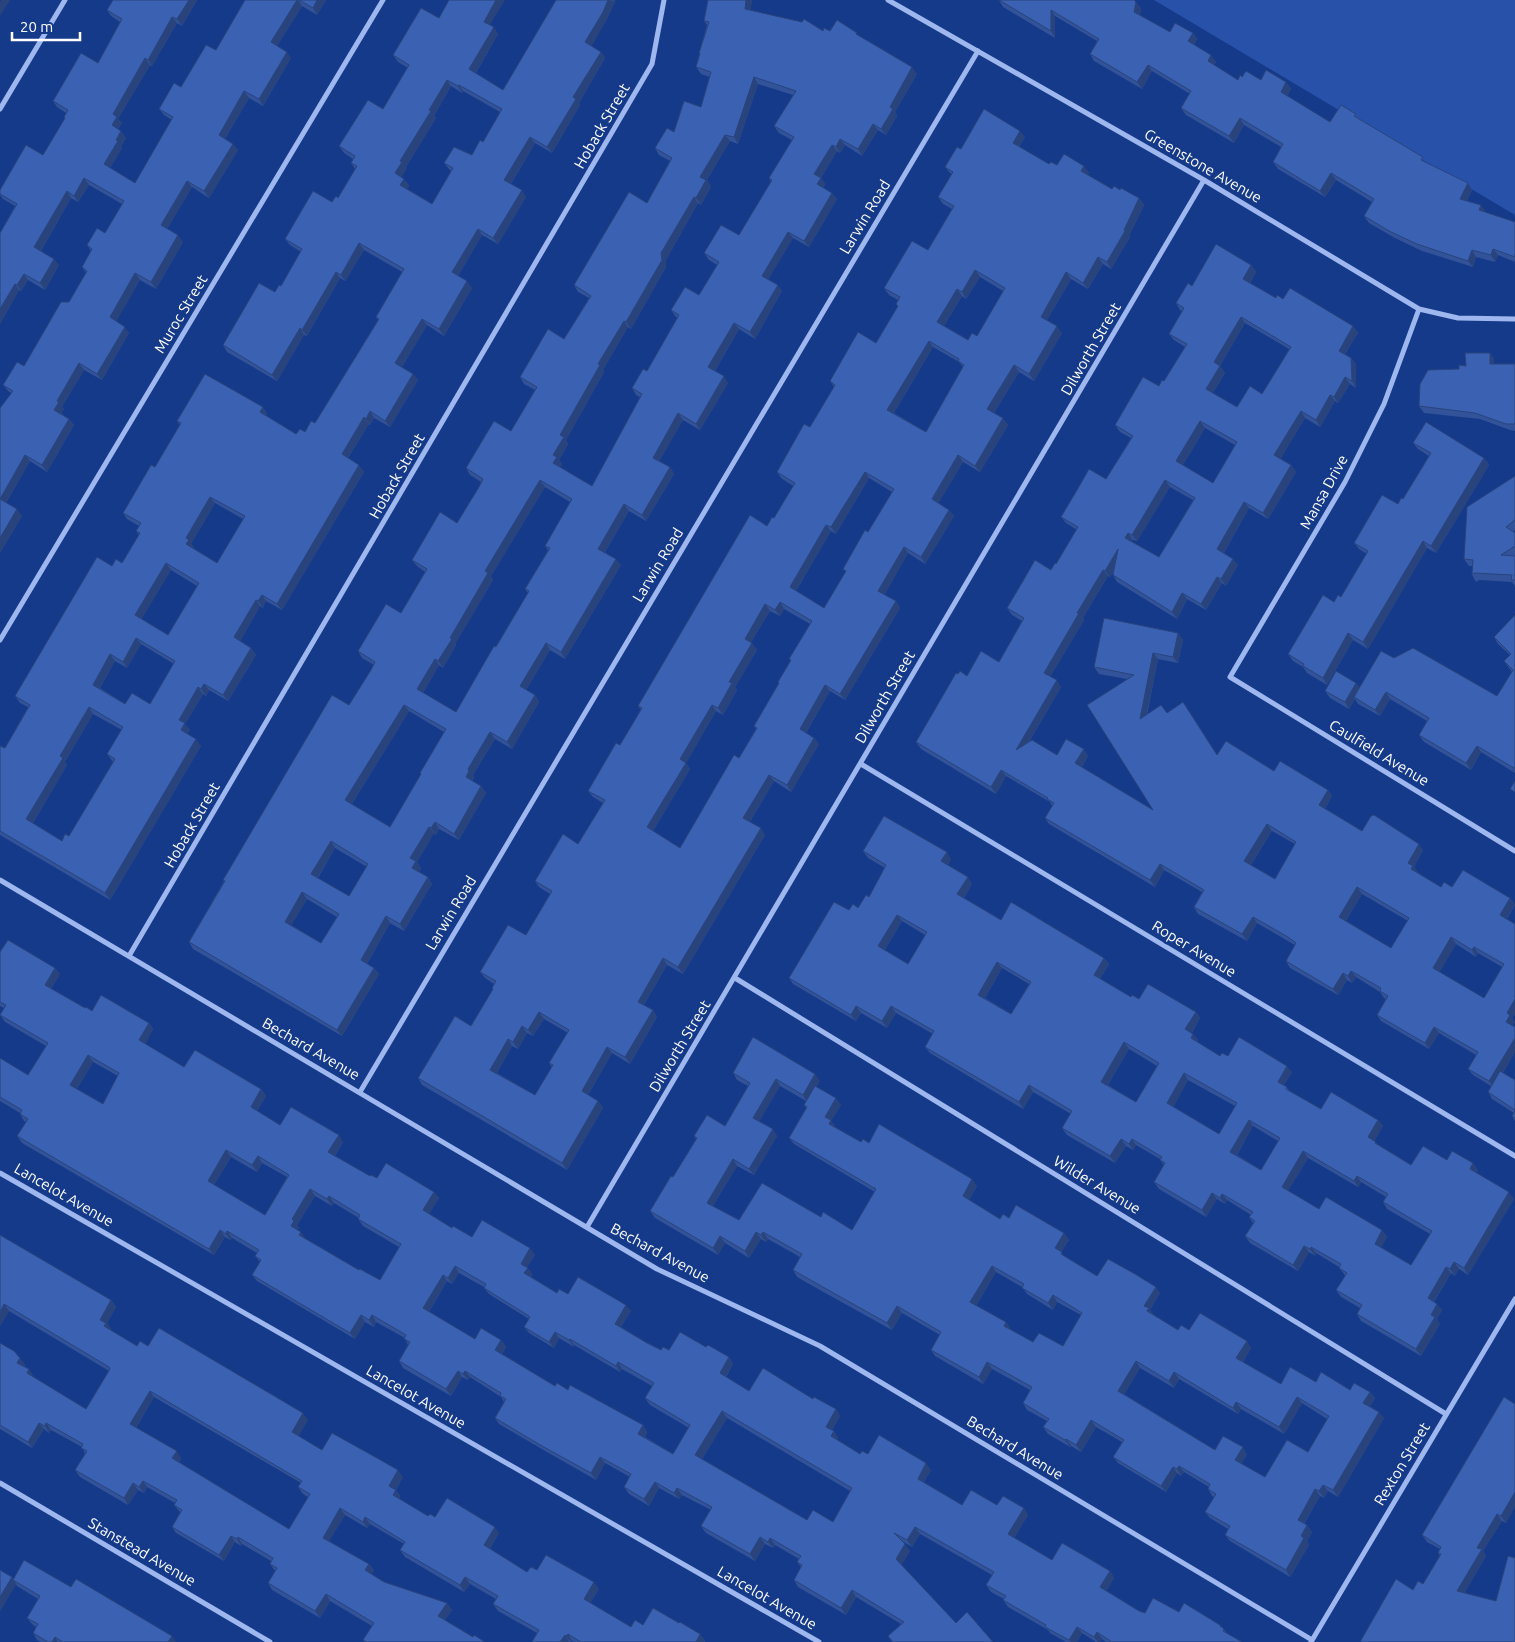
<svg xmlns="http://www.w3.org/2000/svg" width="1515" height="1642" font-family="Ubuntu,sans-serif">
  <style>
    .green { fill: #2852a9 }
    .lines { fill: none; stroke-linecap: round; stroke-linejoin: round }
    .minor { stroke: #9eb8ef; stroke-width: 5 }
    .wall { fill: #325399; fill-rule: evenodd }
    .shaded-wall { fill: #29447d }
    .building { fill: #3a61b2; stroke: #29447d; fill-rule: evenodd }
    .labels { text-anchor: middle; stroke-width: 5; stroke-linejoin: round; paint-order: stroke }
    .street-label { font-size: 15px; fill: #fff; stroke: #163a8a }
  </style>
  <rect width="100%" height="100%" fill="#163a8a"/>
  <path class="green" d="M1154 0H1515V215Z"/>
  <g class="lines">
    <path class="minor" d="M888 0 1204 180 1419 309 1458 318 1515 319
      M0 109 65 0
      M1419 309 1384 404 1345 482 1230 677 1515 851
      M0 640 383 0
      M861 764 1515 1156
      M0 880 657 1269 820 1346 1312 1640
      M129 956 652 64 664 0
      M735 978 1446 1414
      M360 1092 978 51
      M0 1173 819 1642
      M587 1227 1204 180
      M0 1483 270 1642
      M1311 1642 1515 1299"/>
  </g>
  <path class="wall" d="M113 0H197L182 26 177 23 152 66 150 65 118 119 122 123 118 129 126 138 121 146 122 148 110 168 135 183 172 120 164 115 159 109 181 87 216 50 245 0H326L317 15 302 6 277 46 291 58 263 106 249 98 225 139 238 150 209 198 192 187 167 229 183 242 156 289 140 280 116 321 129 333 102 380 84 370 62 407 64 409 61 413 69 419 74 425 47 472 30 461 6 503 22 516 0 553 11 393 8 391 3 385 24 366 69 302 86 273 82 267 91 251 87 245 105 233 122 204 89 185 78 202 71 198 41 251 59 265 45 290 28 280 21 291 19 290 0 324V233L15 206 3 199 0 195V190L43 155 65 119 64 117 66 113 57 107 53 101 98 63 120 22 111 16 107 10Z
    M556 0H615L607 19 591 46 601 52 605 58 579 103 580 105 552 153 535 143 511 184 526 197 498 244 482 235 458 276 472 288 444 336 427 325 402 367 413 374 418 380 390 427 374 418 370 425 369 424 348 458 364 472 282 610 266 601 263 608 260 606 240 641 251 648 256 655 228 701 209 690 206 696 203 694 185 724 190 730 187 734 201 746 110 900 0 835V746L5 748 28 707 20 703 15 696 112 566 122 563 139 535 136 531 139 526 127 519 123 513 155 467 180 425 177 421 263 407 267 414 266 416 296 434 305 432 315 423 378 320 376 317 402 272 364 250 345 281 340 278 307 336 304 335 277 381 227 352 223 345 281 286 301 252 290 245 285 239 338 198 355 169 351 163 353 159 344 153 339 146 383 109 408 68 398 62 393 55 439 18 490 25 498 34 476 73 503 90ZM451 86 462 93 463 91 500 112 483 142 472 155 444 163 449 169 451 171 432 204 407 189 409 186 404 179 401 177 407 168 406 167 436 118 434 116ZM215 503 243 519 217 563 193 548 194 547 191 544ZM171 570 197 586 168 635 141 619ZM141 644 174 664 150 704H125L100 688 115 661 127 668ZM93 714 122 730 107 754 113 762 69 836 62 841 33 823 67 765 65 762Z
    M708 0H752L750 10 823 31 860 37 917 74 895 112 897 116 886 135 878 130 862 156 845 145 840 153 837 151 821 178 825 184 823 188 837 199 809 247 793 238 768 279 782 291 755 339 739 329 715 371 728 383 700 430 683 420 659 461 670 467 674 474 646 521 629 511 605 552 621 565 565 659 550 650 526 690 535 695 539 702 512 749 495 739 473 775 474 777 472 781 481 786 486 793 459 840 439 829 436 835 434 833 417 862 421 868 419 872 428 877 432 884 404 931 390 923 367 964 374 968 379 974 342 1036 193 949 189 942 224 881 223 880 349 705 374 665 362 658 358 651 401 613 425 572 417 566 412 560 457 523 479 487 481 482 470 475 466 468 511 431 535 390 524 384 520 377 564 339 589 298 578 292 574 285 647 203 670 161 659 155 655 148 701 107 710 77 701 74 696 67 700 54 699 53 707 25 704 21ZM758 84 793 95 774 126 779 133 792 140 769 178 771 182 739 235 704 253 709 260 717 265 699 295 671 310 676 317 678 318 647 371 632 388 636 395 640 397 592 486 560 467 562 464 559 460 568 444 566 440 604 372 603 370 628 327 631 329 666 267V260L698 203 701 205 711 187 707 180 730 141 738 144ZM545 487 570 502 545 546 548 550 525 589 528 593 456 712 423 693 439 665 443 668 456 645 455 644 493 580 491 576ZM409 711 444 732 420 773 421 774 390 827 352 804ZM335 848 367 867 349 896 318 878ZM307 899 337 917 321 943 291 925Z
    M999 0 1141 8 1140 15 1170 32 1193 33 1197 39 1194 45 1216 62 1214 65 1238 80 1242 77 1261 80 1286 82 1291 89 1287 96 1330 122 1356 114 1360 119 1427 163 1472 190 1467 201 1485 212 1515 222V262L1498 255 1495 262 1476 257 1473 267 1422 251 1395 238 1369 223 1364 216 1372 202 1336 180 1325 197 1278 169 1273 162 1281 147 1244 125 1234 143 1186 115 1181 108 1190 94 1152 71 1142 89 1094 61 1090 54 1097 41 1055 16V38L1003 7Z
    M1025 137 1019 147 1049 164 1057 165 1084 166 1089 173 1087 174 1112 189 1120 190 1139 198 1144 205 1129 236 1130 237 1111 269 1103 264 1088 289 1071 279 1047 320 1062 333 1034 381 1019 372 994 413 1008 425 980 472 963 462 941 498 938 503 949 510 954 516 925 564 908 553 884 595 896 601 900 608 845 700 830 691 806 733 814 738 819 744 791 792 774 781 750 822 765 835 683 974 667 965 644 1005 653 1010 657 1017 630 1064 612 1053 588 1095 598 1101 603 1108 567 1170 422 1085 418 1078 471 1026 493 989 492 988 494 984 485 978 480 972 526 935 550 894 539 887 535 881 578 844 603 803 593 797 588 791 620 745 641 710 638 706 767 526 774 518 793 486 781 478 777 472 810 427 834 387 830 381 876 343 898 307 896 304 898 300 889 295 884 288 928 250 952 209 943 204 938 197 952 174 950 173 945 167 961 149ZM980 277 1003 291 977 336 968 340 944 326 962 296 966 299ZM933 347 959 362 963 367 926 432 894 413ZM869 478 892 492 868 532 843 569 846 572 824 608 796 591 831 531 836 534ZM784 609 810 624 789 659 791 661 778 682 779 683 754 726 756 729 739 758 680 848 653 831 690 769 686 763 716 711 723 715 737 690 735 687 757 650 751 642 770 611 780 616ZM544 1019 568 1033 549 1063 552 1067 535 1095 497 1073 512 1046 518 1049 527 1033 533 1036Z
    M1251 265 1256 272 1250 283 1276 298 1283 299 1353 326 1358 333 1345 354 1351 358 1356 364V388L1350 384 1338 403 1335 401 1320 427 1305 418 1280 459 1291 465 1296 472 1268 519 1249 508 1224 553 1233 559 1238 565 1226 586 1222 583 1206 610 1187 599 1177 619 1117 582 1113 575 1114 571 1110 577 1108 576 1083 618 1084 620 1050 677 1061 687 1029 742 1057 755 1088 756 1082 767 1153 810 1127 679 1099 674 1094 667 1178 633 1183 640 1178 663 1158 659 1147 715 1167 713 1217 755 1274 771 1328 790 1332 796 1325 809 1362 831 1423 850 1414 867 1418 873 1441 887H1452L1510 898 1515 905 1507 919 1515 924V1013L1512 1018 1515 1022 1512 1026 1515 1027V1052L1503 1073 1515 1080V1121L1512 1116 1514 1113 1492 1099 1488 1092 1491 1086 1473 1075 1468 1069 1476 1055 1439 1033 1429 1049 1381 1021 1377 1015 1386 999 1384 998 1380 992 1356 977 1352 983 1347 980 1338 995 1290 968 1286 961 1295 945 1293 944 1257 923 1247 941 1198 914 1194 907 1202 892 1164 870 1155 887 1049 824 1045 818 1052 806 1050 802 1006 776 996 794 921 749 916 742 958 674 967 676 999 662 1022 621 1012 615 1007 608 1056 564 1077 530 1066 523 1061 517 1106 479 1131 438 1120 432 1115 425 1164 381 1185 347 1174 340 1169 334 1182 311 1180 310 1176 303 1192 286ZM1245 323 1289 349 1262 394 1237 407 1213 393 1225 373 1220 366ZM1205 428 1235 445 1213 483 1183 465ZM1170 487 1193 500 1159 557 1131 541 1133 540 1137 541ZM1272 831 1295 844 1275 879 1251 865ZM1362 894 1408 921 1391 948 1346 921ZM1456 944 1476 957 1478 953 1502 967 1484 998 1439 972Z
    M1490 353 1494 359V364H1515V431L1510 430 1480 419 1424 413 1419 406 1459 369Z
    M1413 443 1484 458 1489 465 1436 553 1427 548 1368 649 1353 640 1327 685 1307 673 1303 667 1293 661 1288 654 1334 602 1341 597 1367 554 1359 549 1354 543 1403 499 1429 456 1418 449Z
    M1515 476V530L1513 532 1515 533V586L1512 582 1479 580 1476 582 1472 575V566H1469L1464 559Z
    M1515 615V773L1481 752 1471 770 1424 742 1419 735 1427 721 1390 699 1380 716 1358 704 1355 699 1349 709 1330 698 1325 691 1356 683 1359 687 1394 658 1497 696 1512 672 1504 661 1510 655 1498 644 1494 637Z
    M863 851 951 859 948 865 972 884 964 898 1001 920 1104 958 1109 964 1100 979 1131 997 1196 1012 1200 1018 1192 1033 1193 1034 1198 1040 1197 1042 1220 1056H1228L1292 1072 1284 1085 1287 1087 1290 1092 1321 1109 1378 1120 1383 1126 1374 1141 1379 1145 1411 1165 1447 1160 1478 1170 1476 1173 1514 1199 1468 1275 1459 1269 1455 1276 1451 1273 1434 1302 1442 1310 1437 1319 1440 1324 1421 1356 1361 1321 1357 1314 1360 1308 1341 1297 1336 1290 1345 1276 1344 1274 1339 1268V1267L1316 1253 1315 1256 1309 1252 1298 1271 1250 1243 1245 1236 1253 1223 1249 1217 1251 1215 1227 1200 1225 1204 1217 1199 1206 1217 1159 1189 1154 1182 1164 1166 1160 1159 1136 1145 1133 1150 1126 1146 1115 1163 1067 1135 1062 1128 1071 1114 1033 1092 1023 1109 930 1053 925 1047 933 1034 896 1013 887 1028 861 1013 856 1021 793 984 789 978 849 910 858 908 869 897 885 868 868 858ZM902 921 925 935 908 964 885 950ZM1002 968 1029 984 1011 1014 985 998ZM1129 1049 1157 1066 1136 1102 1108 1085ZM1188 1080 1235 1106 1219 1134 1173 1107ZM1253 1126 1278 1141 1261 1170 1237 1155ZM1308 1158 1358 1187 1361 1182 1386 1197 1383 1202 1387 1209 1430 1234 1411 1265 1381 1247 1387 1237 1382 1230 1319 1209 1288 1191Z
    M0 952 55 968 60 974 51 989 85 1008 92 1011 149 1023 153 1029 145 1044 184 1067 261 1089 266 1096 257 1111 280 1125 343 1142 335 1156 370 1176 434 1192 439 1198 429 1214 452 1228 472 1237 535 1255 527 1267 532 1274 531 1277 557 1293 568 1294 631 1311 621 1327 647 1343 661 1350H669L706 1347 729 1357 733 1364 726 1377 749 1391 813 1399 836 1409 840 1416 832 1430 834 1431 838 1438 837 1440 860 1454H868L931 1470 924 1482 962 1505H997L1028 1515 1014 1538 1052 1560 1110 1571 1114 1578 1106 1591 1139 1611 1145 1613 1179 1612 1220 1625 1227 1633 1242 1642H1106L1102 1639 1100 1642H1096L1082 1633 1077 1642H1066L1050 1633 1048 1630 1008 1607 1003 1600 1004 1599 991 1592 986 1585 992 1575 920 1534 912 1547 902 1541 910 1551 901 1565 956 1623 993 1642H892L888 1636 901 1624 856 1597 846 1615 798 1587 794 1580 801 1567 797 1562 799 1559 775 1545 773 1548 765 1544 755 1561 706 1533 701 1526 711 1510 682 1495 679 1499 659 1488 649 1506 629 1494 624 1487 630 1477 605 1463 596 1480 547 1452 499 1424 495 1418 504 1402 501 1397 470 1377 468 1380 462 1377 451 1396 403 1368 399 1361 408 1345 405 1338 376 1322 374 1327 365 1322 355 1339 257 1281 252 1275 260 1262 255 1256 257 1253 232 1238 230 1240 225 1237 214 1255 22 1143 17 1136 26 1122 24 1121 20 1114V1113L0 1101V1058L28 1075 46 1046 5 1022 0 1015 4 1008 0 1006ZM93 1062 118 1076 103 1104 77 1089ZM231 1157 257 1172 262 1163 287 1177 265 1215 214 1185ZM315 1196 332 1206 334 1203 359 1218 358 1219 363 1226 399 1247 380 1280 359 1270 306 1239 297 1230 299 1228 297 1225ZM459 1273 484 1287V1288L489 1294 529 1319 524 1327 529 1333 554 1348 559 1338 574 1347V1345L620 1372 622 1369 652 1386 645 1398 650 1405 689 1428 673 1454 645 1437 647 1432 643 1425 568 1390 555 1386 502 1354 506 1347 501 1340 475 1339 429 1312 447 1281 452 1284ZM727 1418 850 1491 833 1522 807 1520 702 1459Z
    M733 1073 820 1081 816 1087 841 1105 831 1121 835 1126V1127L861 1142 869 1143 977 1186 969 1200 1000 1219 1009 1218 1064 1233 1069 1240 1061 1252 1065 1257 1097 1276 1160 1293 1150 1310 1154 1315 1178 1330H1189L1251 1348 1243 1362 1281 1384 1316 1382 1350 1390 1370 1392 1375 1398 1370 1406 1384 1418 1338 1497 1328 1491 1324 1498 1320 1496 1304 1524 1307 1525 1312 1532 1307 1541 1309 1545 1290 1577 1230 1541 1225 1535 1228 1529 1210 1518 1205 1512 1214 1497 1212 1496 1208 1489 1209 1487 1184 1472 1181 1476 1177 1473 1166 1492 1118 1463 1113 1457 1122 1442 1096 1427 1081 1452 1071 1446 1070 1447 1048 1434 1043 1427 1047 1421 1027 1410 1023 1403 1030 1390 992 1369 983 1384 935 1356 931 1350 940 1335 902 1313 892 1330 818 1289 797 1277 793 1270 800 1257 768 1239 766 1242 761 1239 749 1258 725 1243 718 1255 655 1218 650 1211 673 1177 696 1139 694 1136 725 1126 748 1086 737 1080ZM780 1086 806 1101 804 1105 806 1108 789 1138 794 1144 875 1192 852 1230 821 1217 739 1220 713 1206 737 1166 754 1175 777 1136 759 1121ZM996 1272 1022 1287 1027 1294 1053 1310 1057 1302 1081 1315 1063 1346 1033 1342 1010 1329 1006 1322 976 1306ZM1140 1368 1174 1388 1179 1379 1238 1414 1241 1409 1284 1434 1302 1403 1327 1419 1308 1452 1265 1477 1241 1464 1247 1454 1215 1450 1124 1394Z
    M0 1235 111 1300 116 1307 107 1323 111 1329 110 1330 137 1346H148L308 1420 298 1436 322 1450 403 1477 396 1490 400 1496 399 1499 428 1516 435 1517 499 1533 490 1549 527 1572 537 1570 599 1589 590 1603 631 1627 643 1625 679 1623 700 1634 705 1641 704 1642H575L572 1641V1642H532L537 1633 498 1611 493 1604 496 1599 470 1584 464 1592 405 1557 400 1550 404 1544 370 1524 367 1528 345 1515 329 1541 369 1564 374 1570 371 1574 384 1582 447 1603 452 1610 445 1620 473 1637 485 1642H365L363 1640 372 1626 330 1601 320 1618 272 1590 268 1583 275 1571 270 1564 271 1561 242 1544 241 1546 235 1542 224 1561 176 1533 172 1527 180 1512 179 1511 174 1505 175 1503 147 1487 144 1493 138 1490 128 1505 80 1477 75 1470 85 1454 82 1447 51 1430 49 1433 44 1429 32 1448 0 1429V1343L20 1358 25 1365 24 1366 29 1369 33 1376V1377L86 1409 109 1371 9 1311 0 1326ZM154 1397 301 1483 298 1487 303 1494 308 1497 289 1529 179 1462 181 1458 136 1428Z
    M1504 1397 1506 1523 1502 1521 1483 1551 1486 1556 1465 1592 1515 1642 1413 1590 1423 1584 1440 1556 1438 1553 1440 1549 1427 1542 1422 1535Z
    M12 1577 13 1579 71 1587 176 1642H41L37 1640 33 1633 36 1627 32 1624 27 1618 38 1599 17 1586 16 1584 0 1611Z"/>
  <path class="shaded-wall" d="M1 0H10L0 16V2Z
    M189 0H197L182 26 177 19Z
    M297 0H298L302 6 275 49 271 42Z
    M317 0H326L317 15 313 8Z
    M496 0H505L488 28 484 22Z
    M608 0 616 1 607 19 590 49 585 42Z
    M746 0H752L750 16 745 9Z
    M1136 2 1141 8 1139 18 1134 12Z
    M1051 10 1055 16V38L1051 31Z
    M172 17 177 23 152 66 148 60Z
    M494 27 498 34 474 76 469 69Z
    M1193 33 1197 39 1192 48 1188 41Z
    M287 52 291 58 263 106 259 99Z
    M601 52 605 58 579 103 580 105 552 153 547 147 573 97Z
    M1211 55 1216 62 1212 68 1208 61Z
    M145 58 150 65 118 119 122 123 116 132 112 125 113 114Z
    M1148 65 1152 71 1142 89 1137 82Z
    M912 67 917 74 895 112 897 116 886 135 881 129 890 107Z
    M754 77 758 84 738 144 734 137Z
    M447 80 451 86 434 116 436 118 406 167 407 168 400 180 395 173 400 161Z
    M1286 82 1291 89 1285 99 1281 92Z
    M459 85 463 91 462 93 458 86Z
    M244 91 249 98 223 142 219 135Z
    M1240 118 1244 125 1234 143 1229 136Z
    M873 124 878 130 862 156 858 149Z
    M121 131 126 138 121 146 122 148 108 171 104 164Z
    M1020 131 1025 137 1017 150 1013 143Z
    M725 135 730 141 707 180 711 187 701 205 696 198 700 177Z
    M530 137 535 143 509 187 504 180Z
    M840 139 845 145 840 153 836 147Z
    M233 144 238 150 209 198 204 191Z
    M832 145 837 151 821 178 825 184 821 190 817 184 814 174Z
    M1084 166 1089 173 1086 177 1081 171Z
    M1331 173 1336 180 1325 197 1320 191Z
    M84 178 89 185 78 202 74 196Z
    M404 179 409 186 405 192 400 185Z
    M187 181 192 187 166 231 161 225Z
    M1468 183 1472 190 1465 205 1460 199Z
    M522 190 526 197 498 244 493 238Z
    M67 191 71 198 39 254 34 247Z
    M832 193 837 199 809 247 804 241Z
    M694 197 698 203 666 260V267L631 329 626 322 661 253Z
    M1139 198 1144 205 1129 236 1130 237 1111 269 1107 262 1124 230Z
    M1481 205 1486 212 1479 210Z
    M478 229 482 235 456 279 452 272Z
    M788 232 793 238 767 282 762 276Z
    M178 235 183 242 156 289 151 282Z
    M359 243 364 250 345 281 341 275Z
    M1493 249 1498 255 1495 262 1491 255Z
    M1472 250 1476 257 1473 267 1468 261Z
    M1098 257 1103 264 1088 289 1083 283Z
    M54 259 59 265 45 290 40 283Z
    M1251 265 1256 272 1248 286 1243 279Z
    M975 270 980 277 966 299 962 292Z
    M336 272 340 278 307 336 302 330Z
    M1066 272 1071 279 1045 323 1041 317Z
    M135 273 140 280 115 324 110 317Z
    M24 274 28 280 21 291 17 285Z
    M467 281 472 288 444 336 439 329Z
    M15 284 19 290 0 324V309Z
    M778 285 782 291 755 339 750 332Z
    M957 289 962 296 942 329 937 322Z
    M1241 317 1245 323 1220 366 1225 373 1211 396 1206 389 1214 362Z
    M422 319 427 325 400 370 395 363Z
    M624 321 628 327 603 370 604 372 566 440 568 444 559 460 562 464 558 470 553 463V455L560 435 598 364Z
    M734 323 739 329 713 374 708 367Z
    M1057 326 1062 333 1034 381 1029 374Z
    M1353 326 1358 333 1343 357 1339 351Z
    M125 327 129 333 102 380 97 374Z
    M300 328 304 335 277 381 272 375Z
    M929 341 933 347 892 416 887 410Z
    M1490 353 1494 359V371L1490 364Z
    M1351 358 1356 364V388L1352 381Z
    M79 363 84 370 62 407 64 409 59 416 54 410 57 401Z
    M1014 365 1019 372 992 416 987 409Z
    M413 374 418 380 390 427 385 421Z
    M724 376 728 383 700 430 696 424Z
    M1345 377 1350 384 1338 403 1334 397Z
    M1330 395 1335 401 1320 427 1316 420Z
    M263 407 267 414 264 419 260 412Z
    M370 411 374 418 370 425 366 419Z
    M1301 411 1305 418 1279 462 1274 455Z
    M678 413 683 420 658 464 653 458Z
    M364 417 369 424 346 461 342 454Z
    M1003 418 1008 425 980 472 975 466Z
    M69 419 74 425 47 472 42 465Z
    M1200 421 1205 428 1181 468 1176 461Z
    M25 455 30 461 4 506 0 500Z
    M958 455 963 462 937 506 932 499Z
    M1484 458 1489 465 1436 553 1431 546Z
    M359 465 364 472 282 610 277 604Z
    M1291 465 1296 472 1268 519 1263 513Z
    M670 467 674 474 646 521 642 515Z
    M865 472 869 478 836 534 831 527Z
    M540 480 545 487 491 576 493 580 455 644 456 645 443 668 438 661 450 638 485 571Z
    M1165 480 1170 487 1137 541 1132 535Z
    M210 497 215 503 191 544 194 547 191 551 186 544V538Z
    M1244 502 1249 508 1222 556 1217 549Z
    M624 504 629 511 603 555 598 549Z
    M17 509 22 516 0 553V538Z
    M949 510 954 516 925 564 921 557Z
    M826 525 831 531 794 594 790 587Z
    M1128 533 1133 540 1130 544 1125 538Z
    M1423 541 1427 548 1368 649 1363 642Z
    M904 547 908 553 883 598 878 591Z
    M1118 549 1123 556 1110 577 1105 571Z
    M616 559 621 565 565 659 561 652Z
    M1233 559 1238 565 1226 586 1221 579Z
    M166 563 171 570 140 622 135 615Z
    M1103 570 1108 576 1083 618 1084 620 1049 679 1044 673 1077 613Z
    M1217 577 1222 583 1206 610 1201 604Z
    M1182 593 1187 599 1177 619 1172 612Z
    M262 595 266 601 263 608 258 601Z
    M256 600 260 606 239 644 234 637Z
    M896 601 900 608 845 700 840 694Z
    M780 602 784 609 780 616 775 610Z
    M765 604 770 611 749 646 745 639Z
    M1178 633 1183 640 1178 663 1173 657Z
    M1348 633 1353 640 1327 685 1323 678Z
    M136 638 141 644 127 668 123 662Z
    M546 643 550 650 524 693 520 686Z
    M752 643 757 650 735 687 737 690 723 715 718 708 729 682Z
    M251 648 256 655 228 701 223 695Z
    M1153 653 1158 659 1144 726 1140 719Z
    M110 654 115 661 98 691 93 685Z
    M435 659 439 665 422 695 417 689Z
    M1057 680 1061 687 1020 757 1016 750Z
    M1356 683 1361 689 1354 697 1355 699 1349 709 1345 702Z
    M204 684 209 690 206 696 201 689Z
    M825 685 830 691 804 736 800 729Z
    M198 687 203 694 185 724 190 730 186 736 181 730 179 720Z
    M1386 692 1390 699 1380 716 1375 710Z
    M535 695 539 702 512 749 507 742Z
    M404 705 409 711 350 807 345 800Z
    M712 705 716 711 686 763 690 769 651 834 647 827 680 759Z
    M89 707 93 714 65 762 67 765 31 826 26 819 60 756Z
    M490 732 495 739 473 775 474 777 470 783 466 777 468 769Z
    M814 738 819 744 791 792 787 785Z
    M196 739 201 746 110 900 105 893Z
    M1477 746 1481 752 1471 770 1466 763Z
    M1084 749 1088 756 1080 770 1075 763Z
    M1001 770 1006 776 996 794 991 787Z
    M769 775 774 781 748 825 743 818Z
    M481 786 486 793 459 840 454 834Z
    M1328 790 1332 796 1323 812 1319 805Z
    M435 822 439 829 436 835 431 828Z
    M1267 824 1272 831 1249 868 1244 861Z
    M429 827 434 833 417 862 421 868 417 875 412 868 410 858Z
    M761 828 765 835 683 974 678 967Z
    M331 841 335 848 316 880 311 874Z
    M1419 844 1423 850 1414 867 1418 872 1416 876 1408 863Z
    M947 852 951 859 946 868 941 861Z
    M1160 864 1164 870 1155 887 1150 880Z
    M428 877 432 884 404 931 400 924Z
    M968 877 972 884 962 901 957 894Z
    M1357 887 1362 894 1344 924 1339 917Z
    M302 892 307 899 290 928 285 922Z
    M1510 898 1515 905 1505 921 1500 915Z
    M897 915 902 921 883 953 878 946Z
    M386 916 390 923 365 967 361 960Z
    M1253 917 1257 923 1247 941 1242 934Z
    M1451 937 1456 944 1438 975 1433 968Z
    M1474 947 1478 953 1476 957 1472 950Z
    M663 958 667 965 642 1008 638 1002Z
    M1104 958 1109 964 1098 982 1094 975Z
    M997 962 1002 968 983 1001 978 995Z
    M55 968 60 974 49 992 45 985Z
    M374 968 379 974 342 1036 337 1030Z
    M1351 971 1356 977 1352 983 1348 976Z
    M1343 973 1347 980 1338 995 1333 989Z
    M1515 999V1013L1512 1018 1515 1022 1511 1029 1506 1022 1507 1013Z
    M856 1006 861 1013 856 1021 851 1015Z
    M891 1006 896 1013 887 1028 882 1021Z
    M653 1010 657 1017 630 1064 625 1057Z
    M539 1012 544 1019 533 1036 528 1030Z
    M1196 1012 1200 1018 1190 1036 1185 1029Z
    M149 1023 153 1029 144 1047 139 1040Z
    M522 1026 527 1033 518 1049 513 1042Z
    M1434 1027 1439 1033 1429 1049 1425 1043Z
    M1193 1034 1198 1040 1195 1045 1191 1038Z
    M1515 1038V1052L1494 1088 1489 1081Z
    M508 1039 512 1046 495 1076 490 1070Z
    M1124 1042 1129 1049 1106 1088 1101 1082Z
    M607 1047 612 1053 586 1098 582 1091Z
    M88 1055 93 1062 75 1092 70 1085Z
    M1287 1066 1292 1072 1282 1088 1278 1082Z
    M1184 1073 1188 1080 1172 1110 1167 1103Z
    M815 1074 820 1081 807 1102 803 1095Z
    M776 1079 780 1086 758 1124 753 1118Z
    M1029 1085 1033 1092 1023 1109 1019 1102Z
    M261 1089 266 1096 256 1113 251 1107Z
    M836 1098 841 1105 831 1121 835 1126 833 1130 825 1117Z
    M598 1101 603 1108 567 1170 562 1163Z
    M1249 1120 1253 1126 1235 1158 1230 1152Z
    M1378 1120 1383 1126 1373 1144 1368 1137Z
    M773 1129 777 1136 754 1175 749 1169Z
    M339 1135 343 1142 333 1159 328 1152Z
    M1121 1139 1126 1146 1115 1163 1110 1156Z
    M1132 1139 1136 1145 1133 1150 1129 1144Z
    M226 1150 231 1157 213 1187 208 1181Z
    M1303 1151 1308 1158 1287 1193 1282 1187Z
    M258 1156 262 1163 257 1172 252 1165Z
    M733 1159 737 1166 711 1209 707 1203Z
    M1473 1163 1478 1170 1474 1175 1470 1169Z
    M1357 1176 1361 1182 1358 1187 1354 1181Z
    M972 1179 977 1186 967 1203 963 1196Z
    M310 1189 315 1196 297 1225 299 1228 296 1233 291 1226 292 1219Z
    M434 1192 439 1198 427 1217 423 1210Z
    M1509 1192 1514 1199 1468 1275 1464 1268Z
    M1212 1193 1217 1199 1206 1217 1202 1210Z
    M1222 1194 1227 1200 1225 1204 1220 1198Z
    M329 1196 334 1203 332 1206 327 1199Z
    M220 1230 225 1237 214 1255 209 1249Z
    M1382 1230 1387 1237 1380 1250 1375 1244Z
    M227 1231 232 1238 230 1240 226 1234Z
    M301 1232 306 1239 299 1235Z
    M756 1232 761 1239 749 1258 745 1251Z
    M763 1232 768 1239 766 1242 761 1235Z
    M1064 1233 1069 1240 1059 1255 1055 1248Z
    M720 1236 725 1243 718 1255 713 1248Z
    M1304 1246 1309 1252 1298 1271 1293 1265Z
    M1311 1247 1316 1253 1315 1256 1310 1249Z
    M530 1248 535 1255 525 1270 521 1264Z
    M1454 1262 1459 1269 1455 1276 1450 1269Z
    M455 1266 459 1273 452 1284 448 1278Z
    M992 1266 996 1272 974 1309 970 1302Z
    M1446 1267 1451 1273 1432 1304 1428 1298Z
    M528 1268 532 1274 529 1280 524 1273Z
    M443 1275 447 1281 427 1315 423 1308Z
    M1156 1287 1160 1293 1150 1310 1154 1315 1147 1311 1144 1306Z
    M1053 1295 1057 1302 1053 1310 1048 1303Z
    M111 1300 116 1307 107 1323 111 1329 109 1333 100 1320Z
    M4 1304 9 1311 0 1326V1312Z
    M1437 1304 1442 1310 1437 1319 1440 1324 1421 1356 1416 1349 1431 1315Z
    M626 1305 631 1311 619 1330 615 1324Z
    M897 1306 902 1313 892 1330 887 1323Z
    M361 1315 365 1322 355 1339 350 1333Z
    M372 1315 376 1322 374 1327 369 1320Z
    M1006 1322 1011 1329 1009 1333 1004 1326Z
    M555 1332 559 1338 554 1348 549 1342Z
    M570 1339 574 1345V1347L569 1340Z
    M501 1340 506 1347 500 1357 495 1350Z
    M1247 1341 1251 1348 1241 1365 1236 1358Z
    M729 1357 733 1364 724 1379 720 1373Z
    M20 1358 25 1365 22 1369 17 1363Z
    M1136 1361 1140 1368 1123 1397 1118 1391Z
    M618 1362 622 1369 620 1372 616 1366Z
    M987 1362 992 1369 983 1384 979 1377Z
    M29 1369 33 1376 31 1380 27 1373Z
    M458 1371 462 1377 451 1396 446 1389Z
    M465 1371 470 1377 468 1380 463 1374Z
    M1174 1372 1179 1379 1174 1388 1169 1381Z
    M150 1391 154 1397 134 1431 130 1424Z
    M1370 1392 1375 1398 1368 1409 1363 1403Z
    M1297 1397 1302 1403 1284 1434 1279 1427Z
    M1236 1402 1241 1409 1238 1414 1233 1408Z
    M836 1409 840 1416 830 1433 826 1427Z
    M722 1411 727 1418 700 1462 695 1455Z
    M1379 1412 1384 1418 1338 1497 1333 1490Z
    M303 1413 308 1420 297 1439 292 1432Z
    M1091 1420 1096 1427 1081 1452 1076 1445Z
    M39 1423 44 1429 32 1448 28 1442Z
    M46 1423 51 1430 49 1433 45 1426Z
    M643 1425 647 1432 643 1440 638 1434Z
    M834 1431 838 1438 836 1443 831 1436Z
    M1066 1439 1071 1446 1070 1447 1065 1440Z
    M1243 1447 1247 1454 1240 1467 1235 1460Z
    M177 1451 181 1458 177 1465 172 1458Z
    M600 1457 605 1463 596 1480 591 1473Z
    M926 1463 931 1470 922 1485 918 1479Z
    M1179 1466 1184 1472 1181 1476 1177 1469Z
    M1173 1467 1177 1473 1166 1492 1161 1486Z
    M398 1470 403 1477 394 1493 389 1486Z
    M143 1481 147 1487 144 1493 139 1487Z
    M655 1482 659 1488 649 1506 644 1499Z
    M133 1483 138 1490 128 1505 124 1498Z
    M1323 1485 1328 1491 1324 1498 1319 1491Z
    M677 1488 682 1495 679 1499 674 1493Z
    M1315 1489 1320 1496 1302 1526 1298 1520Z
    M396 1490 400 1496 397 1502 393 1495Z
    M1515 1492V1507L1506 1523 1501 1516Z
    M340 1508 345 1515 327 1545 323 1538Z
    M1024 1508 1028 1515 1013 1541 1008 1534Z
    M1497 1514 1502 1521 1483 1551 1486 1556 1462 1597 1457 1591 1477 1548Z
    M365 1517 370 1524 367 1528 363 1522Z
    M1307 1525 1312 1532 1307 1541 1309 1545 1290 1577 1286 1570 1301 1536Z
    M495 1527 499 1533 488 1552 484 1545Z
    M915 1527 920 1534 912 1547 907 1540Z
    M231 1536 235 1542 224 1561 219 1555Z
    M238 1537 242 1544 241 1546 237 1539Z
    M760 1537 765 1544 755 1561 750 1554Z
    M770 1538 775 1545 773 1548 768 1542Z
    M905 1544 910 1551 901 1566 896 1559Z
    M369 1564 374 1570 370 1577 365 1570Z
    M1110 1571 1114 1578 1105 1594 1100 1587Z
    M12 1577 16 1584 0 1611V1597Z
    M465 1577 470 1584 464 1592 460 1585Z
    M594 1582 599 1589 588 1606 584 1599Z
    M852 1590 856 1597 846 1615 841 1608Z
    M326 1594 330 1601 320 1618 315 1611Z
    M447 1603 452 1610 443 1623 438 1616Z
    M1077 1627 1082 1633 1077 1642H1071L1069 1640Z
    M1097 1632 1102 1639 1100 1642H1098L1094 1637Z
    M568 1634 572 1641V1642H571L566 1636Z
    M700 1634 705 1641 704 1642H696Z
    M565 1635 569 1642H560Z
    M172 1636 176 1642H168Z
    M55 1637 58 1642H52Z"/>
  <path class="building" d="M113 0H189L177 19 172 17 148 60 145 58 113 114 117 117 112 125 121 131 116 140 118 141 104 164 135 183 173 117 159 109 174 83 181 87 206 45 216 50 245 0H297L271 42 287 52 259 99 244 91 219 135 233 144 204 191 187 181 161 225 178 235 151 282 135 273 110 317 125 327 97 374 79 363 57 401 59 402 54 410 69 419 42 465 25 455 0 499V408L13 391 3 385 17 362 24 366 61 302H69L87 271 82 267 92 249 87 245 97 228 105 233 124 201 84 178 74 196 67 191 34 247 54 259 40 283 24 274 17 285 15 284 0 309V233L17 204 0 194V190L26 145 43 155 65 118 64 117 68 110 53 101 81 53 98 63 122 19 107 10Z
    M299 0H317L313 8Z
    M449 0H496L484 22 494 27 469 69 503 90 556 0H608L603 12 585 42 601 52 573 97 576 99 547 147 530 137 504 180 522 190 493 238 478 229 452 272 467 281 439 329 422 319 395 363 413 374 385 421 370 411 366 419 364 417 342 454 359 465 277 604 262 595 258 601 256 600 234 637 251 648 223 695 204 684 201 689 198 687 179 720 185 723 181 730 196 739 105 893 0 831V746L5 748 30 705 15 696 97 557 112 566 116 559 122 563 140 533 136 531 141 523 123 513 151 465 155 467 181 423 177 421 205 374 263 407 260 412 296 434 300 429 305 432 311 421 315 423 379 319 376 317 404 269 359 243 341 275 336 272 302 330 300 328 272 375 223 345 259 283 275 292 279 285 281 286 302 249 285 239 313 191 332 202 336 196 338 198 357 166 351 163 355 156 339 146 368 100 383 109 409 65 393 55 421 8 439 18ZM447 80 458 86 459 85 502 109 483 142 480 140 472 155 454 147 444 163 453 168 432 204 400 185 404 179 395 173 402 162 400 161 431 111 429 110ZM210 497 245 516 217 563 186 544 189 540 186 538ZM166 563 199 583 168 635 135 615ZM136 638 175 661 150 704 132 693 125 704 93 685 110 654 123 662ZM89 707 123 727 107 754 115 759 69 836 65 834 62 841 26 819 63 758 60 756Z
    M708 0H746L745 9 802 22 804 19 823 31 824 28 830 31 837 20 857 33 856 34 912 67 890 107 893 109 881 129 873 124 858 149 840 139 836 147 832 145 814 174 821 178 817 184 832 193 804 241 788 232 762 276 778 285 750 332 734 323 708 367 724 376 696 424 678 413 653 458 670 467 642 515 624 504 598 549 616 559 561 652 546 643 520 686 535 695 507 742 490 732 468 769 469 771 466 777 481 786 454 834 435 822 431 828 429 827 410 858 416 861 412 868 428 877 400 924 386 916 361 960 374 968 337 1030 189 942 225 881 223 880 332 695 349 705 371 670 375 662 358 651 386 604 401 613 427 569 412 560 440 512 457 523 479 487 483 479 466 468 494 421 511 431 537 387 520 377 548 329 564 339 591 296 574 285 629 192 647 203 672 158 655 148 667 128 674 132 684 101 701 107 711 72 696 67 700 53H699L709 22 704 21ZM754 77 796 91 774 126 794 137 769 178 772 180 739 235 721 225 704 253 719 262 699 295 685 287 671 310 679 315 647 371 643 369 632 388 642 394 592 486 553 463 557 457 553 455 564 437 560 435 600 365 598 364 624 321 626 322 662 260 661 253 694 197 696 198 706 180 700 177 725 135 734 137ZM540 480 572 499 545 546 550 548 525 589 529 591 496 647 494 646 456 712 417 689 435 659 438 661 452 639 450 638 488 573 485 571ZM404 705 446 729 420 773 421 774 390 827 345 800ZM331 841 368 864 349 896 311 874ZM302 892 339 914 321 943 285 922Z
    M999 0H1134L1136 2 1134 12 1170 32 1175 23 1193 33 1188 41 1211 55 1208 61 1238 80 1240 75 1242 77 1246 71 1261 80 1266 70 1286 82 1281 92 1330 122 1341 105 1356 114 1354 116 1423 157 1421 160 1468 183 1460 199 1481 205 1479 210 1515 222V257L1493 249 1491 255 1472 250 1468 261 1417 244 1391 232 1364 216 1374 199 1331 173 1320 191 1273 162 1283 144 1240 118 1229 136 1181 108 1191 91 1148 65 1137 82 1090 54 1099 39 1051 10V31Z
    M984 109 1020 131 1013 143 1049 164 1051 162 1057 165 1064 154 1084 166 1081 171 1112 189 1114 186 1120 190 1121 188 1139 198 1124 230 1125 231 1107 262 1098 257 1083 283 1066 272 1041 317 1057 326 1029 374 1014 365 987 409 1003 418 975 466 958 455 936 492 932 499 949 510 921 557 904 547 878 591 896 601 840 694 825 685 800 729 814 738 787 785 769 775 743 818 761 828 678 967 663 958 638 1002 653 1010 625 1057 607 1047 582 1091 598 1101 562 1163 418 1078 455 1016 471 1026 493 989 492 988 496 981 480 972 508 925 526 935 552 891 535 881 563 834 578 844 605 800 588 791 616 743 620 745 642 708 638 706 750 515 767 526 772 517 774 518 795 483 777 472 804 424 810 427 835 385 830 381 858 332 876 343 898 306 896 304 900 297 884 288 912 241 928 250 954 206 938 197 953 172 945 167 957 147 961 149ZM975 270 1005 288 977 336 972 333 968 340 937 322 957 289 962 292ZM929 341 959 359 958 361 964 365 926 432 887 410ZM865 472 894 489 868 532 865 530 843 569 846 571 824 608 790 587 826 525 831 527ZM780 602 812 621 789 659 791 660 778 682 779 683 754 726 757 728 739 758 734 755 680 848 647 827 686 763 680 759 712 705 718 708 732 683 729 682 752 643 745 639 765 604 775 610ZM539 1012 569 1030 549 1063 553 1065 535 1095 490 1070 508 1039 513 1042 522 1026 528 1030Z
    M1216 244 1251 265 1243 279 1276 298 1277 295 1283 299 1290 288 1353 326 1339 351 1351 358 1352 381 1345 377 1334 397 1330 395 1316 420 1301 411 1274 455 1291 465 1263 513 1244 502 1217 549 1233 559 1221 579 1217 577 1201 604 1182 593 1172 612 1113 575 1118 549 1105 571 1103 570 1077 613H1079L1044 673 1057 680 1016 750 1032 740 1057 755 1066 739 1084 749 1075 763 1153 810 1087 705 1134 675 1094 667 1104 618 1178 633 1173 657 1153 653 1140 719 1161 705 1167 713 1183 702 1217 755 1226 741 1274 771 1280 761 1328 790 1319 805 1362 831 1371 816 1374 815 1419 844 1408 863 1413 866 1411 869 1441 887 1444 882 1452 887 1463 870 1510 898 1500 915 1515 924V999L1507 1013 1510 1015 1506 1022 1515 1027V1038L1489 1081 1468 1069 1478 1052 1434 1027 1425 1043 1377 1015 1388 996 1380 991 1381 988 1351 971 1348 976 1343 973 1333 989 1286 961 1296 943 1288 937 1253 917 1242 934 1194 907 1204 890 1160 864 1150 880 1045 818 1054 803 1047 799 1048 798 1001 770 991 787 916 742 956 673 958 674 960 671 967 676 981 651 999 662 1024 618 1007 608 1023 581 1035 560 1051 570 1055 563 1056 564 1078 527 1061 517 1077 490 1089 469 1106 479 1133 436 1115 425 1143 377 1159 386 1162 380 1164 381 1187 344 1169 334 1184 308 1176 303 1188 283 1192 286ZM1241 317 1291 347 1262 394 1250 386 1237 407 1206 389 1220 366 1214 362ZM1200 421 1237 442 1213 483 1176 461ZM1165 480 1195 498 1159 557 1125 538 1128 533 1132 535ZM1267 824 1296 842 1275 879 1244 861ZM1357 887 1409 918 1391 948 1339 917ZM1451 937 1472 950 1474 947 1504 964 1484 998 1433 968Z
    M1465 353H1490V364H1515V424H1506L1475 413 1419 406 1420 384 1428 370 1459 369V365L1466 366Z
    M1426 422 1484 458 1431 546 1423 541 1363 642 1348 633 1323 678 1303 666 1304 664 1288 654 1323 595 1334 602 1338 595 1341 597 1368 551 1354 543 1382 495 1398 504 1401 498 1403 499 1431 453 1413 443Z
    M1515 476V520L1506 527 1515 533V546L1501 555 1515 556V580H1511L1512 575 1474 573 1472 575 1473 560 1464 559 1467 507Z
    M0 499 17 509 0 538Z
    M1515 615V771L1513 770 1514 768 1477 746 1466 763 1419 735 1429 718 1386 692 1375 710 1354 697 1381 651 1394 658 1413 648 1497 696 1513 670 1504 661 1511 654 1494 637Z
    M1336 671 1356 683 1345 702 1325 691Z
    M1515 781V792L1510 789Z
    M884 816 947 852 941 861 968 877 957 894 1001 920 1011 902 1104 958 1094 975 1131 997 1132 995 1139 999 1148 984 1196 1012 1185 1029 1193 1034 1191 1038 1220 1056 1222 1053 1228 1056 1239 1037 1287 1066 1278 1082 1287 1087 1286 1089 1321 1109 1331 1092 1378 1120 1368 1137 1376 1142 1375 1143 1411 1165 1423 1146 1447 1160 1452 1151 1473 1163 1470 1169 1509 1192 1464 1268 1454 1262 1450 1269 1446 1267 1428 1298 1437 1304 1431 1315 1435 1317 1416 1349 1357 1314 1362 1305 1336 1290 1347 1273 1339 1268 1341 1264 1311 1247 1310 1249 1304 1246 1293 1265 1245 1236 1255 1221 1249 1217 1253 1212 1222 1194 1220 1198 1212 1193 1202 1210 1154 1182 1165 1163 1160 1160 1162 1157 1132 1139 1129 1144 1121 1139 1110 1156 1062 1128 1072 1111 1029 1085 1019 1102 925 1047 934 1031 891 1006 882 1021 856 1006 851 1015 789 978 834 902 849 910 853 904 858 908 866 895 869 897 886 865 863 851ZM897 915 927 932 908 964 878 946ZM997 962 1031 982 1011 1014 978 995ZM1124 1042 1159 1063 1136 1102 1101 1082ZM1184 1073 1237 1103 1219 1134 1167 1103ZM1249 1120 1280 1138 1261 1170 1230 1152ZM1303 1151 1354 1181 1357 1176 1388 1194 1383 1202 1432 1231 1411 1265 1375 1244 1382 1230 1326 1197 1319 1209 1282 1187Z
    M8 940 55 968 45 985 85 1008 86 1007 92 1011 101 995 149 1023 139 1040 184 1067 195 1050 261 1089 251 1107 280 1125 291 1107 339 1135 328 1152 370 1176 371 1175 377 1178 386 1163 434 1192 423 1210 452 1228 453 1226 472 1237 482 1220 530 1248 521 1264 528 1268 524 1273 557 1293 559 1289 568 1294 578 1277 626 1305 615 1324 647 1343 661 1350 663 1347 669 1350 680 1332 706 1347 708 1345 729 1357 720 1373 749 1391 763 1368 813 1399 814 1397 836 1409 826 1427 834 1431 831 1436 860 1454 862 1451 868 1454 879 1435 926 1463 918 1479 962 1505 971 1490 997 1505 1003 1496 1024 1508 1008 1534 1052 1560 1062 1543 1083 1555 1110 1571 1100 1587 1139 1611 1145 1613 1153 1598 1179 1612 1184 1603 1220 1625V1626L1224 1629 1223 1631 1242 1642H1112L1097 1632 1094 1637 1077 1627 1069 1640 1045 1627 1046 1625 1003 1600 1006 1596 986 1585 994 1572 915 1527 907 1540 894 1533 905 1544 896 1559 956 1623 967 1612 993 1642H893L888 1636 904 1622 852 1590 841 1608 794 1580 802 1565 797 1562 801 1556 770 1538 768 1542 760 1537 750 1554 701 1526 712 1507 677 1488 674 1493 655 1482 644 1499 624 1487 631 1474 600 1457 591 1473 542 1446 495 1418 506 1399 500 1396 501 1393 465 1371 463 1374 458 1371 446 1389 399 1361 410 1342 404 1339 406 1335 372 1315 369 1320 361 1315 350 1333 252 1275 261 1260 255 1256 259 1250 227 1231 226 1234 220 1230 209 1249 17 1136 28 1119 20 1114 22 1110 0 1097V1058L28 1075 48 1043 0 1015 6 1005 0 1002V952ZM88 1055 119 1073 103 1104 70 1085ZM226 1150 252 1165 258 1156 289 1175 265 1215 208 1181ZM310 1189 327 1199 329 1196 360 1215 358 1219 401 1244 380 1280 360 1269 359 1270 299 1235 301 1232 291 1226 294 1221 292 1219ZM455 1266 486 1284 484 1288 529 1316 530 1317 524 1327 549 1342 555 1332 569 1340 570 1339 616 1366 618 1362 654 1383 645 1398 690 1425 673 1454 638 1434 643 1425 570 1385 568 1390 557 1383 555 1386 495 1350 501 1340 481 1328 475 1339 423 1308 443 1275 448 1278ZM722 1411 852 1488 833 1522 813 1510 807 1520 695 1455Z
    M753 1037 815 1074 803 1095 776 1079 753 1118 773 1129 749 1169 733 1159 707 1203 739 1220 762 1183 821 1217 823 1212 852 1230 876 1189 789 1138 807 1107 804 1105 815 1086 836 1098 825 1117 831 1120 829 1124 861 1142 863 1139 869 1143 879 1124 972 1179 963 1196 1000 1219 1003 1214 1009 1218 1016 1205 1064 1233 1055 1248 1062 1252 1061 1254 1097 1276 1108 1259 1135 1274 1156 1287 1144 1306 1149 1308 1147 1311 1178 1330 1181 1325 1189 1330 1200 1313 1247 1341 1236 1358 1281 1384 1290 1367 1316 1382 1321 1372 1350 1390 1354 1383 1370 1392 1363 1403 1379 1412 1333 1490 1323 1485 1319 1491 1315 1489 1298 1520 1307 1525 1301 1536 1304 1538 1286 1570 1225 1535 1230 1526 1205 1512 1216 1494 1208 1489 1210 1484 1179 1466 1177 1469 1173 1467 1161 1486 1113 1457 1124 1440 1091 1420 1076 1445 1066 1439 1065 1440 1043 1427 1049 1419 1023 1403 1032 1387 987 1362 979 1377 931 1350 941 1332 897 1306 887 1323 814 1282 793 1270 802 1254 763 1232 761 1235 756 1232 745 1251 720 1236 713 1248 650 1211 671 1176 673 1177 697 1138 694 1136 707 1115 725 1126 750 1083 733 1073ZM992 1266 1024 1284 1022 1288 1048 1303 1053 1295 1082 1313 1063 1346 1039 1333 1033 1342 1004 1326 1006 1322 970 1302ZM1136 1361 1169 1381 1174 1372 1233 1408 1236 1402 1279 1427 1297 1397 1329 1416 1308 1452 1287 1440 1265 1477 1235 1460 1243 1447 1223 1436 1215 1450 1118 1391Z
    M1500 1071 1515 1080V1110L1488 1092Z
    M1515 1111V1118L1512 1116Z
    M0 1235 111 1300 100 1320 106 1323 104 1326 137 1346 140 1341 148 1346 159 1328 303 1413 292 1432 322 1450 332 1433 377 1458 398 1470 389 1486 396 1490 393 1495 428 1516 430 1514 435 1517 447 1498 495 1527 484 1545 527 1572 531 1567 537 1570 546 1555 594 1582 584 1599 631 1627 635 1620 643 1625 653 1608 679 1623 680 1622 700 1634 696 1642H581L568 1634 566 1636 565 1635 560 1642H532L539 1630 493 1604 498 1596 465 1577 460 1585 400 1550 405 1542 365 1517 363 1522 340 1508 323 1538 369 1564 365 1570 384 1582 447 1603 438 1616 473 1637 474 1635 485 1642H367L363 1640 374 1623 326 1594 315 1611 268 1583 277 1568 270 1564 273 1558 238 1537 237 1539 231 1536 219 1555 172 1527 182 1510 174 1505 177 1500 143 1481 139 1487 133 1483 124 1498 75 1470 87 1451 81 1448 83 1444 46 1423 45 1426 39 1423 28 1442 0 1425V1343L14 1351 20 1358 17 1363 29 1369 27 1373 86 1409 110 1369 109 1367 4 1304 0 1312ZM150 1391 302 1481 298 1487 310 1494 289 1529 172 1458 177 1451 130 1424Z
    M1504 1397 1515 1404V1492L1501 1516 1497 1514 1477 1548 1482 1549 1457 1591 1496 1601 1508 1556 1515 1558V1642H1360L1396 1579 1413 1590 1418 1581 1423 1584 1441 1554 1438 1553 1441 1547 1422 1535Z
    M24 1560 71 1587 76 1579 172 1636 168 1642H63L55 1637 52 1642H48L33 1633 38 1624 27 1618 40 1596 13 1580Z
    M0 1570 12 1577 0 1597Z"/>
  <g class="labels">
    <g class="street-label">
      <text transform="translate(602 126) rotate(-60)" y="5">Hoback Street</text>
      <text transform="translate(1203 166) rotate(30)" y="5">Greenstone Avenue</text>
      <text transform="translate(865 217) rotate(-59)" y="5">Larwin Road</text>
      <text transform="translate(181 314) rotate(-59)" y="5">Muroc Street</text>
      <text transform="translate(1091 349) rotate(-60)" y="5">Dilworth Street</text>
      <text transform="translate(397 476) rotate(-60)" y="5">Hoback Street</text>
      <text transform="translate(1324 492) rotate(-61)" y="5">Mansa Drive</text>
      <text transform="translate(658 565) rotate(-59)" y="5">Larwin Road</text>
      <text transform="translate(885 697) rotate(-60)" y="5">Dilworth Street</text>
      <text transform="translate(1379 753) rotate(31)" y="5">Caulfield Avenue</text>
      <text transform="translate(192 825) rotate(-60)" y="5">Hoback Street</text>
      <text transform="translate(451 913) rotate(-59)" y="5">Larwin Road</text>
      <text transform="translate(1194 949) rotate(31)" y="5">Roper Avenue</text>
      <text transform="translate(680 1046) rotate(-59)" y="5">Dilworth Street</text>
      <text transform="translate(311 1049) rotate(30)" y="5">Bechard Avenue</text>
      <text transform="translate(1097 1185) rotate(31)" y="5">Wilder Avenue</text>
      <text transform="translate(64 1195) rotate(30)" y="5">Lancelot Avenue</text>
      <text transform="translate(660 1253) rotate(28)" y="5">Bechard Avenue</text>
      <text transform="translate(416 1397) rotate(30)" y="5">Lancelot Avenue</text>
      <text transform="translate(1015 1448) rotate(31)" y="5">Bechard Avenue</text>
      <text transform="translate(1402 1464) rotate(-59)" y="5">Rexton Street</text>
      <text transform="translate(142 1552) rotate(30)" y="5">Stanstead Avenue</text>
      <text transform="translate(767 1598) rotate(30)" y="5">Lancelot Avenue</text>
    </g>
  </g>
  <path d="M12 32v8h68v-8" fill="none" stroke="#ffffff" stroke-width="2.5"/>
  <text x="20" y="32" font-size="15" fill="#ffffff" stroke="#163a8a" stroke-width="4" paint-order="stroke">20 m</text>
</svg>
